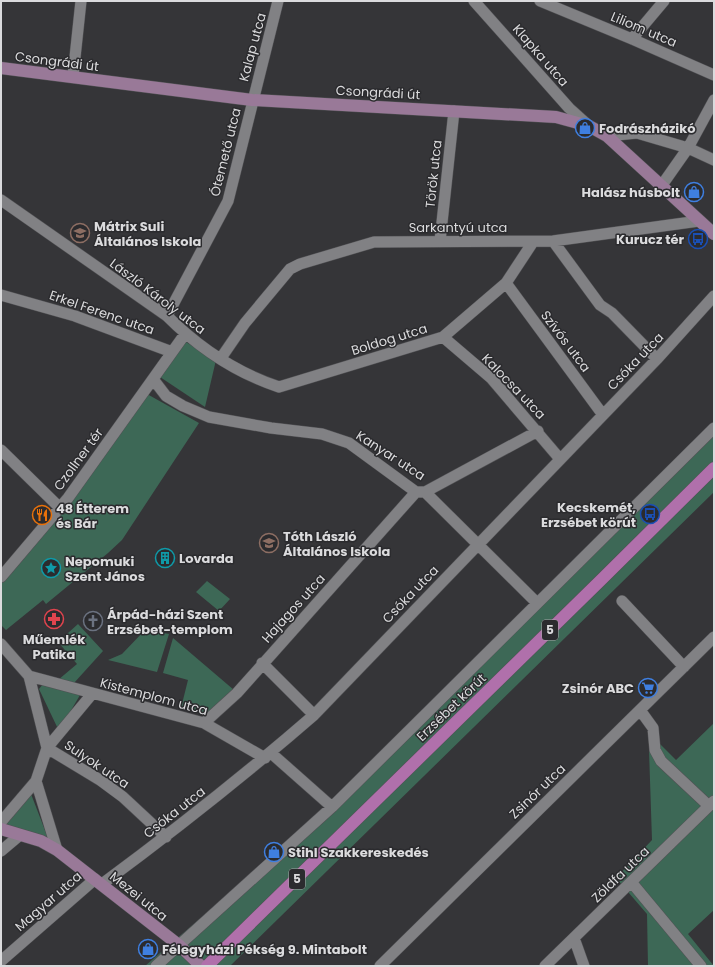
<svg xmlns="http://www.w3.org/2000/svg" width="715" height="967" font-family="Poppins,sans-serif">
  <style>
    .green { fill: #3d6856 }
    .lines { fill: none; stroke-linecap: round; stroke-linejoin: round }
    .street-casing { stroke: #515154; stroke-width: 12 }
    .secondary-casing { stroke: #515154; stroke-width: 13 }
    .primary-casing { stroke: #515154; stroke-width: 13 }
    .street { stroke: #818184; stroke-width: 11 }
    .secondary { stroke: #997998; stroke-width: 12 }
    .primary { stroke: #b070ab; stroke-width: 12 }
    .labels { text-anchor: middle; stroke-width: 3; stroke-linejoin: round; paint-order: stroke }
    .shield { fill: #2b2b2e; stroke: #a6a6a8; stroke-width: 1 }
    .shield-label { font-size: 12px; font-weight: bold; fill: #dbdbdd }
    .street-label { font-size: 13px; fill: #dbdbdd; stroke: #2b2b2e }
    .poi-label { font-size: 13px; font-weight: bold; fill: #dbdbdd; stroke: #2b2b2e; text-anchor: start }
  </style>
  <rect width="100%" height="100%" fill="#353538"/>
  <path class="green" d="M186 342 216 360 205 407 160 377Z
    M147 394 199 423 122 540 108 553 46 604 43 600 6 630 1 625V583L61 510Z
    M714 422V492L230 966H145L306 827Z
    M207 581 230 599 219 611 196 592Z
    M78 624 103 651 74 683 58 680 77 664 58 642Z
    M145 630 169 634 157 672 108 660 122 654Z
    M173 638 234 690 206 714 181 708 188 680 163 673Z
    M43 684 80 695 59 731 39 689Z
    M714 723V910L688 934 714 966H648L647 914 616 878 652 840 649 750 660 744 676 760Z
    M31 794 48 838 5 825Z"/>
  <g class="lines">
    <defs>
      <path id="street" d="M474 1 569 108 589 126
        M540 1 632 39 714 75
        M632 39 664 1
        M73 76 81 1
        M607 136 637 133 688 148 714 160
        M662 185 688 148 714 100
        M1 200 167 316C198 347 237 373 279 387L443 337 506 283 533 242
        M440 241 454 111
        M553 241 600 305 612 313 657 359
        M506 283 603 415
        M1 295 75 316 172 352
        M167 316 228 201 278 1
        M443 337 491 378 560 459
        M221 358 245 323 290 269 300 264 374 242 553 241 699 221
        M153 379 166 396 183 406 209 417 271 428 322 434 349 443 416 492H425L537 603
        M1 450 60 508
        M425 492 538 431
        M1 577 68 498 185 334
        M622 601 684 667
        M1 644 29 676 47 748
        M262 663 314 715
        M29 676 204 723 265 758
        M640 710 653 728 655 750 661 761 709 806
        M204 723 237 693 416 492
        M47 748 100 780 123 797 166 837
        M271 753 332 807
        M36 781 57 850
        M1 822 36 781 47 748 92 694
        M1 851 20 835
        M632 883 701 966
        M102 884C175 830 246 774 314 715L657 359 714 296
        M574 938 584 966
        M1 961 95 879
        M156 966 332 807 714 428
        M380 966 714 637
        M545 966 714 801"/>
      <path id="secondary" d="M1 68 252 100 556 117 589 126 607 136 714 234
        M1 829 41 841 57 850 180 946 201 966"/>
      <path id="primary" d="M207 966 602 579 714 468"/>
    </defs>
    <use href="#street" class="street-casing"/>
    <use href="#secondary" class="secondary-casing"/>
    <use href="#primary" class="primary-casing"/>
    <use href="#street" class="street"/>
    <use href="#secondary" class="secondary"/>
    <use href="#primary" class="primary"/>
  </g>
  <defs>
    <symbol id="shop-ring" viewBox="-11 -11 22 22"><circle r="9.5" fill="#2b2b2e" stroke="#3f7fe0" stroke-width="1.5"/><path d="M-5-2.5h2.3a2.7 3.5 0 0 1 5.4 0H5L5.5 6h-11ZM-1.5-2.5h3a1.5 2.3 0 0 0-3 0Z" fill="#3f7fe0"/></symbol>
    <symbol id="school-ring" viewBox="-11 -11 22 22"><circle r="9.5" fill="#2b2b2e" stroke="#8d6e63" stroke-width="1.5"/><path d="M0-5L7-2L0 1L-7-2ZM-4 1L0 2.5L4 1V4Q0 6-4 4Z" fill="#8d6e63"/></symbol>
    <symbol id="bus-ring" viewBox="-11 -11 22 22"><circle r="9.5" fill="#2b2b2e" stroke="#1a4fb4" stroke-width="1.5"/><path d="M-5-6H5V4H4V6H2V4H-2V6H-4V4H-5ZM-3.5-4V0h7V-4ZM-3.5 1.2v1.5H-2V1.2ZM2 1.2v1.5H3.5V1.2Z" fill="#1a4fb4"/></symbol>
    <symbol id="restaurant-ring" viewBox="-11 -11 22 22"><circle r="9.5" fill="#2b2b2e" stroke="#e8710a" stroke-width="1.5"/><path d="M-5-6h1v4h1v-4h1v4h1v-4h1v5L-1.5 .5V6h-2V.5L-5-1ZM5-6V6H3V1.5H1.5Q1.5-4 5-6Z" fill="#e8710a"/></symbol>
    <symbol id="building-ring" viewBox="-11 -11 22 22"><circle r="9.5" fill="#2b2b2e" stroke="#0f9aa8" stroke-width="1.5"/><path d="M-4-6H4V6H1V3H-1V6H-4ZM-2.5-4.3h1.7v1.8h-1.7ZM.8-4.3h1.7v1.8H.8ZM-2.5-1h1.7V.8h-1.7ZM.8-1h1.7V.8H.8Z" fill="#0f9aa8"/></symbol>
    <symbol id="sight-ring" viewBox="-11 -11 22 22"><circle r="9.5" fill="#2b2b2e" stroke="#0f9aa8" stroke-width="1.5"/><path d="M0-6L1.8-2.2L6-1.7L2.9 1.2L3.7 5.4L0 3.3L-3.7 5.4L-2.9 1.2L-6-1.7L-1.8-2.2Z" fill="#0f9aa8"/></symbol>
    <symbol id="pharmacy-ring" viewBox="-11 -11 22 22"><circle r="9.5" fill="#2b2b2e" stroke="#e0444e" stroke-width="1.5"/><path d="M-2-6h4v4h4v4h-4v4h-4v-4h-4v-4h4Z" fill="#e0444e"/></symbol>
    <symbol id="church-ring" viewBox="-11 -11 22 22"><circle r="9.5" fill="#2b2b2e" stroke="#6b7280" stroke-width="1.5"/><path d="M-1.2-6h2.4v3.5h3.3v2.4h-3.3V6h-2.4V-.1h-3.3v-2.4h3.3Z" fill="#6b7280"/></symbol>
    <symbol id="supermarket-ring" viewBox="-11 -11 22 22"><circle r="9.5" fill="#2b2b2e" stroke="#3f7fe0" stroke-width="1.5"/><path d="M-6-5.5h2.5l.6 2H6L4.5 2H-2.5L-4.4-4H-6ZM-1.5 3.2a1.3 1.3 0 1 0 .1 0ZM3 3.2a1.3 1.3 0 1 0 .1 0Z" fill="#3f7fe0"/></symbol>
  </defs>
  <g fill-rule="evenodd">
    <use href="#shop-ring" x="574" y="117" width="22" height="22"/>
    <use href="#shop-ring" x="683" y="181" width="22" height="22"/>
    <use href="#school-ring" x="69" y="222" width="22" height="22"/>
    <use href="#bus-ring" x="687" y="228" width="22" height="22"/>
    <use href="#bus-ring" x="639" y="503" width="22" height="22"/>
    <use href="#restaurant-ring" x="31" y="504" width="22" height="22"/>
    <use href="#school-ring" x="258" y="532" width="22" height="22"/>
    <use href="#building-ring" x="154" y="547" width="22" height="22"/>
    <use href="#sight-ring" x="40" y="557" width="22" height="22"/>
    <use href="#pharmacy-ring" x="43" y="608" width="22" height="22"/>
    <use href="#church-ring" x="82" y="610" width="22" height="22"/>
    <use href="#supermarket-ring" x="637" y="677" width="22" height="22"/>
    <use href="#shop-ring" x="263" y="841" width="22" height="22"/>
    <use href="#shop-ring" x="137" y="938" width="22" height="22"/>
  </g>
  <g class="labels">
    <g class="shield">
      <rect x="542" y="620" width="16" height="20" rx="3"/>
      <rect x="289" y="869" width="16" height="20" rx="3"/>
    </g>
    <g class="shield-label">
      <text x="550" y="634">5</text>
      <text x="297" y="883">5</text>
    </g>
    <g class="street-label">
      <text transform="translate(644 29) rotate(23)" y="5">Liliom utca</text>
      <text transform="translate(252 47) rotate(-75)" y="5">Kalap utca</text>
      <text transform="translate(541 55) rotate(49)" y="5">Klapka utca</text>
      <text transform="translate(57 61) rotate(7)" y="5">Csongrádi út</text>
      <text transform="translate(378 92) rotate(3)" y="5">Csongrádi út</text>
      <text transform="translate(225 152) rotate(-76)" y="5">Ótemető utca</text>
      <text transform="translate(433 174) rotate(-84)" y="5">Török utca</text>
      <text x="458" y="232">Sarkantyú utca</text>
      <text transform="translate(158 296) rotate(37)" y="5">László Károly utca</text>
      <text transform="translate(102 312) rotate(19)" y="5">Erkel Ferenc utca</text>
      <text transform="translate(389 339) rotate(-17)" y="5">Boldog utca</text>
      <text transform="translate(566 341) rotate(53)" y="5">Szívós utca</text>
      <text transform="translate(635 361) rotate(-46)" y="5">Csóka utca</text>
      <text transform="translate(514 386) rotate(46)" y="5">Kalocsa utca</text>
      <text transform="translate(391 455) rotate(33)" y="5">Kanyar utca</text>
      <text transform="translate(78 459) rotate(-54)" y="5">Czollner tér</text>
      <text transform="translate(410 594) rotate(-46)" y="5">Csóka utca</text>
      <text transform="translate(293 608) rotate(-48)" y="5">Hajagos utca</text>
      <text transform="translate(154 696) rotate(15)" y="5">Kistemplom utca</text>
      <text transform="translate(451 707) rotate(-44)" y="5">Erzsébet körút</text>
      <text transform="translate(97 764) rotate(34)" y="5">Sulyok utca</text>
      <text transform="translate(537 791) rotate(-44)" y="5">Zsinór utca</text>
      <text transform="translate(174 812) rotate(-38)" y="5">Csóka utca</text>
      <text transform="translate(620 874) rotate(-44)" y="5">Zöldfa utca</text>
      <text transform="translate(139 896) rotate(39)" y="5">Mezei utca</text>
      <text transform="translate(48 901) rotate(-41)" y="5">Magyar utca</text>
    </g>
    <g class="poi-label">
      <text x="599" y="133">Fodrászházikó</text>
      <text x="680" y="197" text-anchor="end">Halász húsbolt</text>
      <text x="94" y="231">Mátrix Suli<tspan x="94" dy="15">Általános Iskola</tspan></text>
      <text x="684" y="244" text-anchor="end">Kurucz tér</text>
      <text x="636" y="512" text-anchor="end">Kecskemét,<tspan x="636" dy="15">Erzsébet körút</tspan></text>
      <text x="56" y="513">48 Étterem<tspan x="56" dy="15">és Bár</tspan></text>
      <text x="283" y="541">Tóth László<tspan x="283" dy="15">Általános Iskola</tspan></text>
      <text x="179" y="563">Lovarda</text>
      <text x="65" y="566">Nepomuki<tspan x="65" dy="15">Szent János</tspan></text>
      <text x="107" y="619">Árpád-házi Szent<tspan x="107" dy="15">Erzsébet-templom</tspan></text>
      <text x="54" y="644" text-anchor="middle">Műemlék<tspan x="54" dy="15">Patika</tspan></text>
      <text x="634" y="693" text-anchor="end">Zsinór ABC</text>
      <text x="288" y="857">Stihl Szakkereskedés</text>
      <text x="162" y="954">Félegyházi Pékség 9. Mintabolt</text>
    </g>
  </g>
  <rect width="715" height="967" fill="none" stroke="#dbdbdd" stroke-width="4"/>
</svg>
